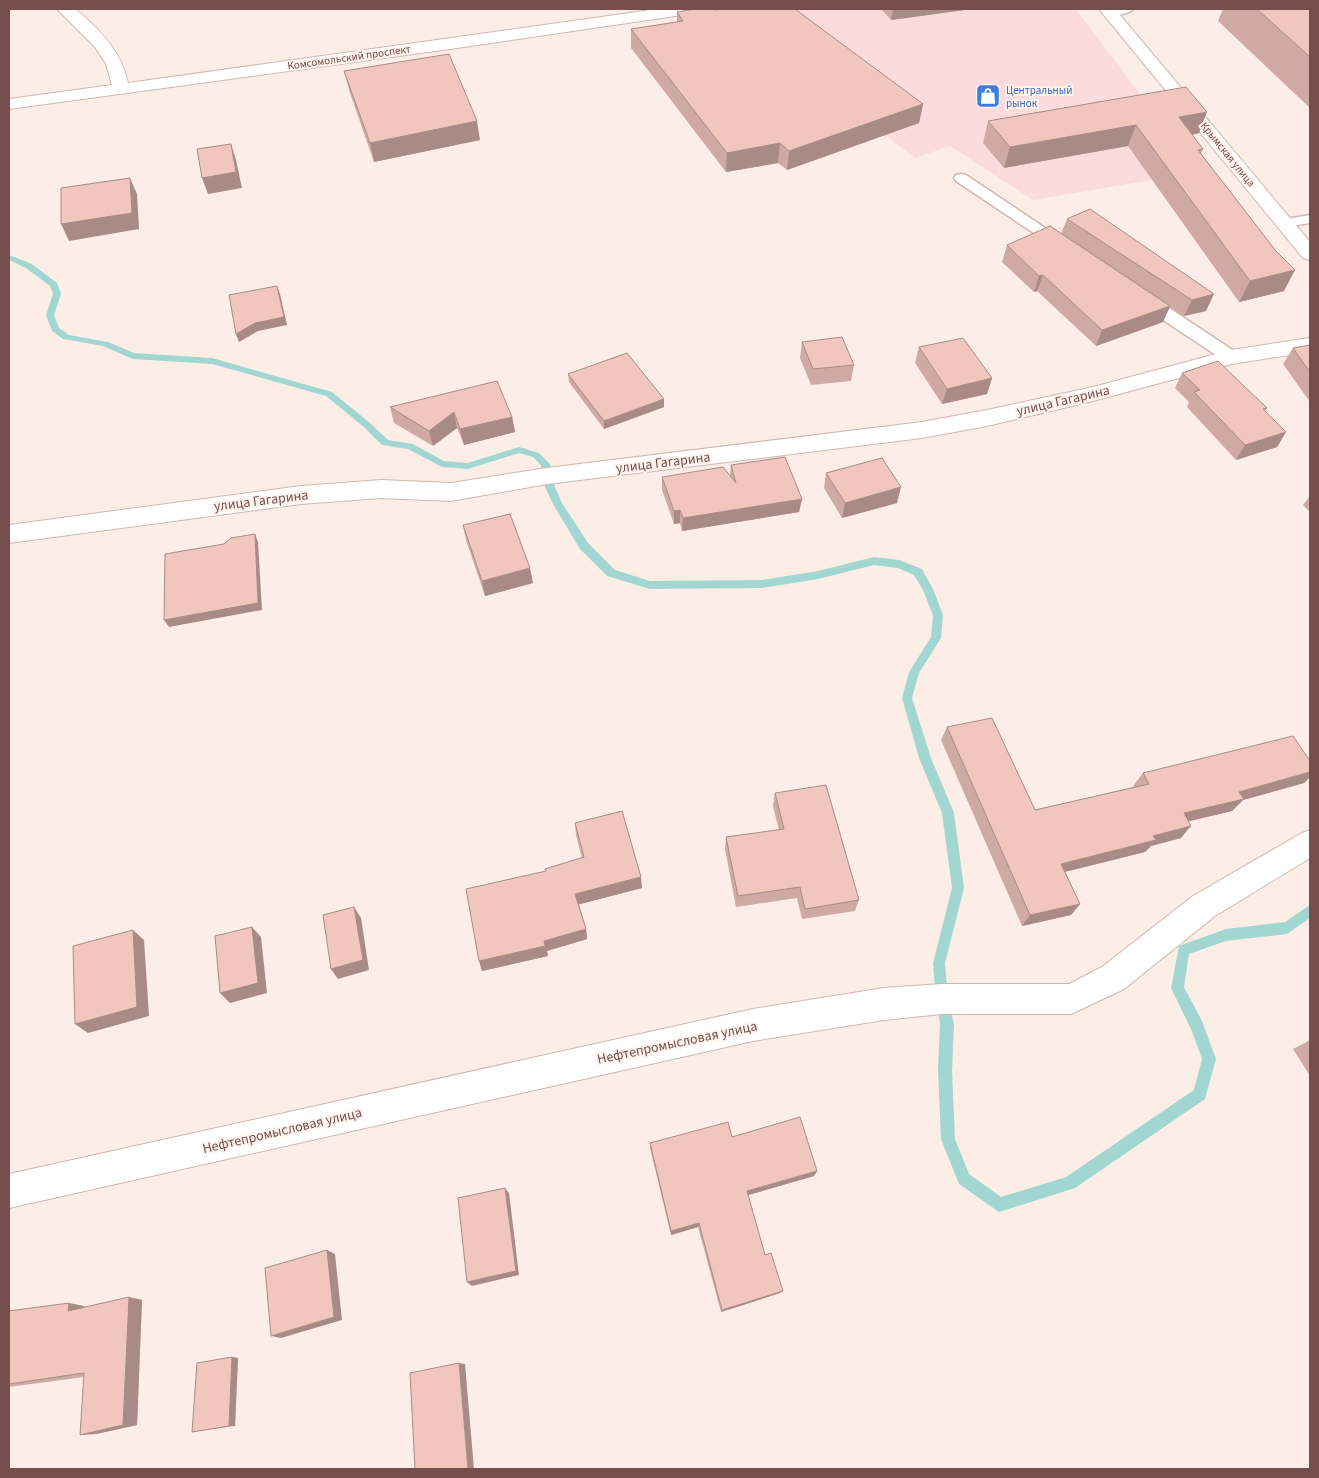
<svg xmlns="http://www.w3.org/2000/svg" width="1319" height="1478" font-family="'Source Sans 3',sans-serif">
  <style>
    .commercial { fill: #fcdcdb }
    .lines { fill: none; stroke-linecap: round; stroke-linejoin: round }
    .stream { fill: #a2d7d1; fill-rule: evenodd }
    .lane-casing { stroke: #d0b6b0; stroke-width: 3 }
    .street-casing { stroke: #d0b6b0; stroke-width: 2 }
    .lane { fill: #fff; fill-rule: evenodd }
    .street { fill: #fff; fill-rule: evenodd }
    .wall { fill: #cfaaa4 }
    .shaded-wall { fill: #a98b86 }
    .building { fill: #f1c6bf; stroke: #a98b86 }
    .labels { text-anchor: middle; stroke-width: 4; stroke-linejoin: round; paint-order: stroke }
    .far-street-label { font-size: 11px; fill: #764f4c; stroke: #fff3ee }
    .far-shop-label { font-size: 11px; fill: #366cbe; stroke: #fff3ee; text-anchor: start }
    .street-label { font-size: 14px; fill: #764f4c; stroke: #fff3ee }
  </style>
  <rect width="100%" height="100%" fill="#fceee7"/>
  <path class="commercial" d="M769 9H1076L1199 172 1033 200 950 146 915 158 768 47Z"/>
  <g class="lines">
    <path class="stream" d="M9 255 32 264 57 283 61 294 54 315 59 328 69 335 108 342 134 353 212 358 332 392 370 423 388 440 413 444 444 461 468 463 519 447 539 453 550 464 555 487 562 503 588 543 615 570 650 581 762 580 818 571 874 557 899 560 922 569 933 589 943 615 941 638 919 673 912 698 931 758 954 813 964 888 945 963 948 999 954 1024 952 1071 955 1139 969 1174 1001 1197 1066 1177 1194 1090 1202 1059 1191 1029 1171 988 1179 946 1226 929 1285 922 1310 905V918L1287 934 1226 941 1189 954 1184 987 1202 1021 1216 1059 1205 1099 1075 1188 999 1212 959 1184 941 1139 938 1071 940 1024 936 999 933 963 952 888 942 813 919 758 902 698 909 672 931 637 933 615 923 590 914 575 898 568 874 565 818 579 762 588 650 589 607 576 580 549 553 504 545 487 541 465 533 457 519 453 468 469 442 467 408 449 382 445 364 427 326 396 212 364 133 359 103 346 63 339 52 331 46 315 53 294 50 286 26 268 9 260Z"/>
    <defs>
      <path id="lane" d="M1105 9H1133C1128 15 1113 16 1106 14L1104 11Z
        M961 174 966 175 1069 244 1072 247 1069 250H1059L956 181 954 178 956 175Z
        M1310 215V223L1285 227 1280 226 1278 223 1280 220Z
        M1142 293 1148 294 1237 353 1239 357 1237 361 1231 362 1225 361 1136 302 1134 298 1136 294Z"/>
      <path id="street" d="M57 9H75C99 28 122 52 128 83L658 9H697L695 12 689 14 450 49 9 109V99L112 85 106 64 95 47Z
        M1099 9H1115L1310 242V260L1303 258Z
        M1310 338V352L1231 364 1093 401 987 426 922 438 547 484 451 501 381 498 301 504 9 543V525L301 486 381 480 451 483 547 468 922 422 987 410 1093 387 1231 350Z
        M1310 830V858L1215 916 1124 989 1071 1014H942L884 1020 753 1041 9 1208V1174L753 1009 884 988 942 984H1069L1102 967 1193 896 1300 834Z"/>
    </defs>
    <use href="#lane" class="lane-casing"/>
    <use href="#street" class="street-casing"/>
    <use href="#lane" class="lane"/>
    <use href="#street" class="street"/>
  </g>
  <path class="wall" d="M881 9H972L891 20Z
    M1223 9H1308L1310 11V108L1218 21Z
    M715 10 923 104 919 123 787 170 778 163 726 172 631 48V29L677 22V12Z
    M344 71 480 140 374 162 349 90Z
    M1186 87 1199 133 1192 135 1203 149 1201 154 1276 251 1284 291 1239 302 1128 146 1004 168 983 143 988 121Z
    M1090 209 1206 311 1184 316 1170 307 1163 322 1096 346 1037 291 1034 292 1002 262 1007 245 1061 234 1067 219Z
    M802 342 854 365 851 381 811 385 800 358Z
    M1310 345V402L1283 364 1293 348Z
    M919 347 992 378 987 394 942 404 915 363Z
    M1182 373 1267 408 1265 411 1286 432 1277 447 1236 460 1187 407 1189 402 1175 388Z
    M568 374 664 399V407L604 429 569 382Z
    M390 407 512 417 515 432 464 445 457 428 433 446 394 423Z
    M731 465 802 499 799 512 682 531 680 523 674 524 662 490V477L730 476Z
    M826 473 897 503 842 518 824 488Z
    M1310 496V512L1303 505Z
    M463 525 533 583 485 596 466 540Z
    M947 727 1035 810 1134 787 1133 786 1143 773 1310 761V777L1304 783 1243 800 1232 811 1189 821 1181 838 1151 846 1145 852 1065 872 1080 904 1071 915 1022 926 941 740Z
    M775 793 859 900 855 911 802 919 797 898 736 907 725 849 726 837 779 830 773 806Z
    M575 823 642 888 579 904 586 929 587 939 547 951 548 956 482 971 545 871 582 858 576 835Z
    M1310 1040V1076L1293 1049Z
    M732 1137 817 1171 814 1176 748 1195 765 1255 783 1291 780 1293 721 1312 698 1227 671 1235 650 1148V1143Z
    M129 1297 142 1300 137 1425 96 1434 84 1377 9 1387V1311L84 1306V1307Z
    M232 1357 238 1358 235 1426 199 1431 192 1432Z"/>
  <path class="shaded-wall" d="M893 9H972L891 20Z
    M923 104 919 123 787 170 789 151Z
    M1207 112 1199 133 1170 139 1179 117Z
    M477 121 480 140 374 162 370 143Z
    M1136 125 1128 146 1004 168 1010 147Z
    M780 143 778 163 726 172 727 153Z
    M231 144 236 160 242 188 208 194 202 178Z
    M130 178 137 194 139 229 69 241 61 224Z
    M1295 270 1284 291 1239 302 1250 281Z
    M1043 275 1037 291 1034 292 1039 276Z
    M277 286 280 294 287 325 258 331 239 342 236 334Z
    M1214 294 1206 311 1184 316 1192 300Z
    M1170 306 1163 322 1096 346 1102 330Z
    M992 378 987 394 942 404 947 389Z
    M664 399V407L604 429V421Z
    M454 412 457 428 433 446 429 431Z
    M512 417 515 432 464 445 460 429Z
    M1286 432 1277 447 1236 460 1245 445Z
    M901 487 897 503 842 518 845 503Z
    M802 499 799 512 682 531 683 518Z
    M680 510V523L674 524V511Z
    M255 534 258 542 262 610 169 627 164 620Z
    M530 568 533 583 485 596 482 581Z
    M1310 772V777L1304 783 1243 800 1232 811 1173 825 1184 813 1239 792Z
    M1191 826 1181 838 1151 846 1145 852 1052 875 1061 864 1153 836Z
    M641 877 642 888 577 905 575 894Z
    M1080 904 1071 915 1022 926 1030 915Z
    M354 907 361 918 369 970 338 979 331 969Z
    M252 927 261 937 267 993 230 1003 220 993Z
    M586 929 587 939 547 951 548 956 482 971 479 961 544 941Z
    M133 930 144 940 149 1016 88 1033 75 1024Z
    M817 1171 814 1176 745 1196 747 1191Z
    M505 1188 509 1193 519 1275 472 1286 467 1282Z
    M699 1223 698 1227 671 1235V1231Z
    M327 1250 335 1254 342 1320 281 1338 271 1336Z
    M783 1291 780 1293 721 1312 722 1310Z
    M129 1297 142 1300 137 1425 96 1434 80 1435Z
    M69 1303 84 1306 83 1313 68 1311Z
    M232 1357 238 1358 235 1426H229Z
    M459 1363 465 1364 474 1469H468Z"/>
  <path class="building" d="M695 9H714L715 10 720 9H795L923 104 789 151 780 143 727 153 631 29 683 21 677 12Z
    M1257 9H1308L1310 11V57Z
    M449 54 477 121 370 143 344 71Z
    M1186 87 1207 112 1179 117 1203 149 1198 150 1276 251 1295 270 1250 281 1136 125 1010 147 988 121Z
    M231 144 236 172 202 178 197 149Z
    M130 178 132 213 61 224V188Z
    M1090 209 1214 294 1192 300 1067 219Z
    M1050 226 1170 306 1102 330 1043 275 1039 276 1007 245Z
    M277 286 284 317 255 323 236 334 229 295Z
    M842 337 854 365 813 369 802 342Z
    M963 338 992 378 947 389 919 347Z
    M1310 345V372L1293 348Z
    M627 353 664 399 604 421 568 374Z
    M1218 361 1267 408 1263 409 1286 432 1245 445 1194 392 1200 390 1182 373Z
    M497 381 512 417 460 429 454 412 429 431 390 407Z
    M785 457 802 499 683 518 680 510 674 511 662 477 723 467 736 483 731 465Z
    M882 458 901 487 845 503 826 473Z
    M510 514 530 568 482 581 463 525Z
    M255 534 258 603 164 620 165 554 224 544 231 538Z
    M992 718 1035 810 1149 784 1143 773 1293 736 1310 761V772L1239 792 1244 799 1184 813 1191 826 1153 836 1156 840 1061 864 1080 904 1030 915 947 727Z
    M826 785 859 900 805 909 800 887 738 896 726 837 784 829 775 793Z
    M622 811 641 877 575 894 586 929 544 941 545 946 479 961 466 889 546 871 545 869 584 857 575 823Z
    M354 907 363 960 331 969 323 915Z
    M252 927 258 983 220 993 215 936Z
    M133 930 137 1007 75 1024 73 946Z
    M800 1117 817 1171 747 1191 765 1255 771 1253 783 1291 722 1310 699 1223 671 1231 650 1143 728 1122 732 1137Z
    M505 1188 516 1271 467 1282 458 1198Z
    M327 1250 334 1317 271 1336 265 1268Z
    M129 1297 123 1425 80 1435 84 1373 9 1384V1311L69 1303 68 1311Z
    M232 1357 229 1426 192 1432 197 1363Z
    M459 1363 468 1469H415L410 1373Z"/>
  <defs>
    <symbol id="shop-square" viewBox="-11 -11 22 22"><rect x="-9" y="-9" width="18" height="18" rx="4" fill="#3f7fe0" stroke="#fff3ee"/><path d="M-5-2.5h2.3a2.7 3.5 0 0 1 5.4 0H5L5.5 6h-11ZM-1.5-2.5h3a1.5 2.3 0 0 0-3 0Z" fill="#fff"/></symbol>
  </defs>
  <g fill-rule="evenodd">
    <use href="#shop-square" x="974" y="82" width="28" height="28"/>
  </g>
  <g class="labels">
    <g class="far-street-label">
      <text transform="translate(349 57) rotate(-8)" y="4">Комсомольский проспект</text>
      <text transform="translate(1228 154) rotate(51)" y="4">Крымская улица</text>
    </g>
    <g class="far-shop-label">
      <text x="1006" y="94">Центральный<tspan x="1006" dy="13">рынок</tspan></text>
    </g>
    <g class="street-label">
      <text transform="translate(1063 400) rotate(-13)" y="5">улица Гагарина</text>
      <text transform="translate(663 462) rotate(-7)" y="5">улица Гагарина</text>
      <text transform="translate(261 500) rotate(-7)" y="5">улица Гагарина</text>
      <text transform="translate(677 1042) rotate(-12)" y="5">Нефтепромысловая улица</text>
      <text transform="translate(282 1130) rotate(-13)" y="5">Нефтепромысловая улица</text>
    </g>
  </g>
  <rect width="1319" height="1478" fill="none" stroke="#764f4c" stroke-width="20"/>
</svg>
